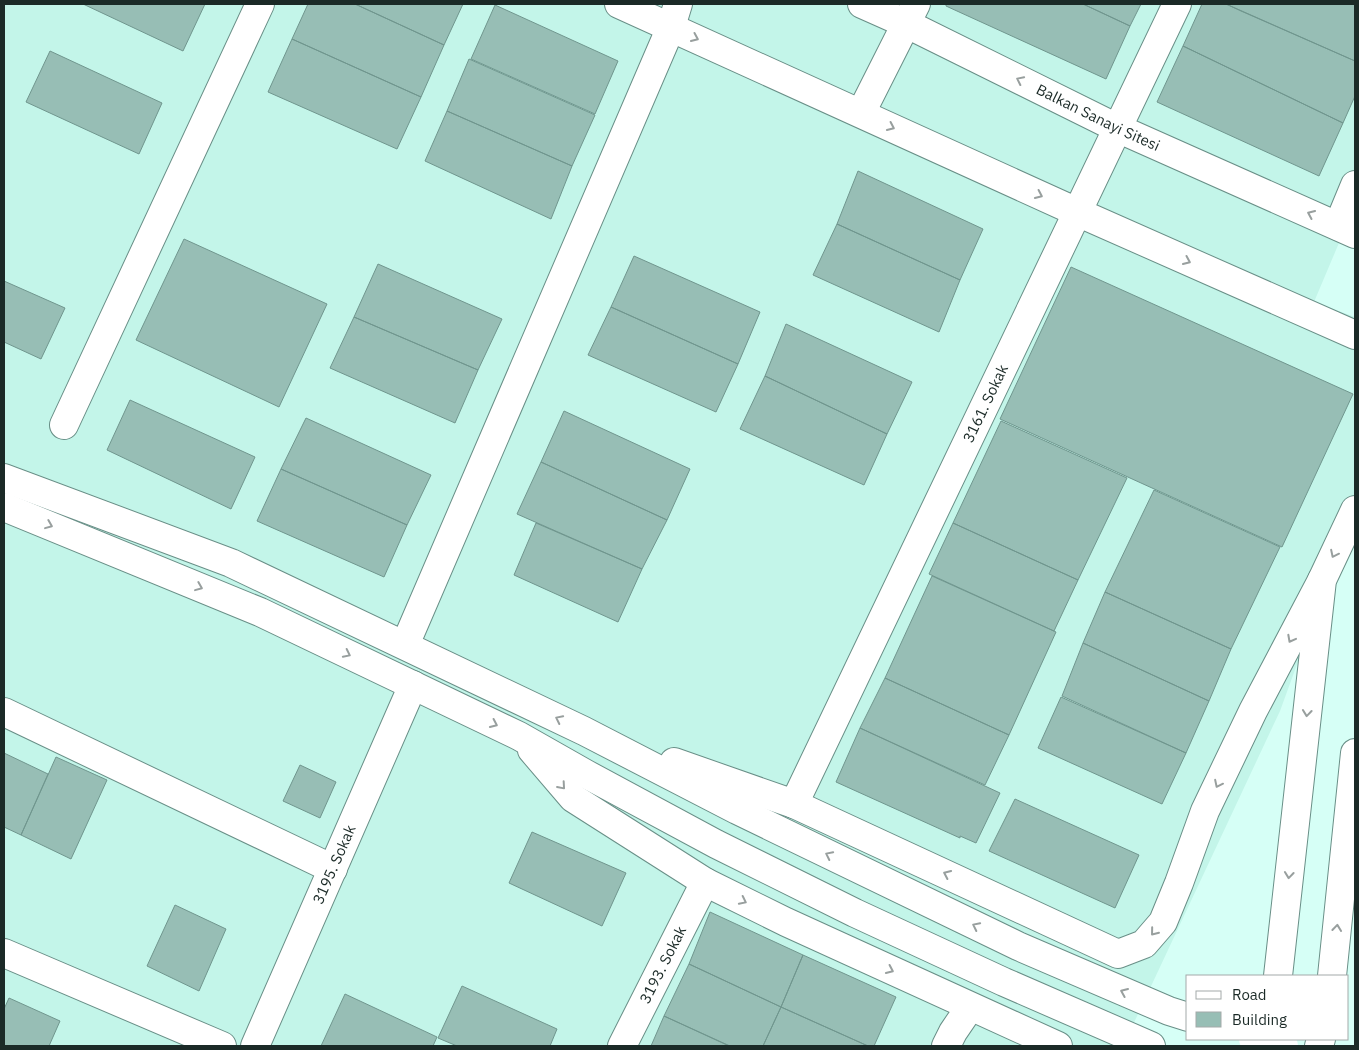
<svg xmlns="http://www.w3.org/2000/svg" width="1359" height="1050" font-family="'IBM Plex Sans',sans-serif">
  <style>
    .built { fill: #c3f5e9 }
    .building { fill: #97beb5; stroke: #70968e }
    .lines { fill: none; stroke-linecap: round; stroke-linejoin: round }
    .minor-casing { stroke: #698f87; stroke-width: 30 }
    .tertiary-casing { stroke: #698f87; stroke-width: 30 }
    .trunk-casing { stroke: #698f87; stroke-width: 30 }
    .minor { stroke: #fff; stroke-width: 28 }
    .tertiary { stroke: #fff; stroke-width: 28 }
    .trunk { stroke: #fff; stroke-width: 28 }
    .tertiary-bridge-casing { stroke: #698f87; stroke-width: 30; stroke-linecap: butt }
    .tertiary-bridge { stroke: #fff; stroke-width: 28 }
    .oneway { stroke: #989f9e }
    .labels { text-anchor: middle; stroke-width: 4; stroke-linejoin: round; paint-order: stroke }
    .street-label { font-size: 15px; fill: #1b2a27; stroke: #fff }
  </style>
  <rect width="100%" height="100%" fill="#d6fff6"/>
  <path class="built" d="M4 4H1355V205L1314 302 1355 317V505L1280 711 1123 1046H4Z"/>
  <path class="building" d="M83 4H205L183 51Z
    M308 4H355L444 45 421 97 292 39Z
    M355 4H463L444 45Z
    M946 4H1083L1130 26 1106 79 946 6Z
    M1083 4H1141L1130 26Z
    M1202 4H1226L1355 61V96L1343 123 1183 46Z
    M1226 4H1355V61L1241 11Z
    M495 5 618 61 595 114 471 59Z
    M292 39 421 97 397 149 268 92Z
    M1183 46 1343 123 1319 176 1157 102Z
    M50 51 162 103 139 154 26 102Z
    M469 59 595 115 572 166 447 111Z
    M447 111 572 166 551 219 425 161Z
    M858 171 983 229 960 280 837 224Z
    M837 224 960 280 939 332 813 275Z
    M184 239 327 304 279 407 136 340Z
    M634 256 760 312 738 364 611 307Z
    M378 264 502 319 478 370 354 317Z
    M1071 267 1353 394 1282 547 1000 419Z
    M4 281 65 308 41 359 4 342Z
    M611 307 738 364 716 412 588 355Z
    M354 317 478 370 455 423 330 368Z
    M786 324 912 382 887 434 765 376Z
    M765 376 887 434 864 485 740 429Z
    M130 400 255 457 231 509 107 450Z
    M564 411 690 469 667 520 541 462Z
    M306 418 431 475 407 525 281 469Z
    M1001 421 1127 478 1078 580 953 523Z
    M541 462 667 520 642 569 517 514Z
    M281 469 407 525 384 577 257 521Z
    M1154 490 1280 547 1231 649 1105 592Z
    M536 523 642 569 618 622 514 575Z
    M953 523 1078 580 1054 631 929 574Z
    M932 576 1056 632 1009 735 885 678Z
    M1105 592 1231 649 1209 701 1083 643Z
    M1083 643 1209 701 1186 753 1062 696Z
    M885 678 1009 735 985 785 860 728Z
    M1061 697 1186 753 1162 804 1038 748Z
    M860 728 1000 793 976 843 960 836V838L836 782Z
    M4 753 48 774 21 835 4 827Z
    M56 757 107 780 71 859 21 835Z
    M300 765 336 782 320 818 283 801Z
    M1015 799 1139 855 1115 908 989 851Z
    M532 832 626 873 602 926 509 883Z
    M175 905 226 929 199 991 147 966Z
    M710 912 803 955 781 1007 689 964Z
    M803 955 896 997 874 1046H868L781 1007Z
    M689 964 781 1007 763 1046H729L664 1016Z
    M462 986 557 1029 550 1046H457L438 1038Z
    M345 994 437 1037 433 1046H321Z
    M9 998 60 1021 49 1046H4V1009Z
    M781 1007 868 1046H763Z
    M664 1016 730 1046H651Z"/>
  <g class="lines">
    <defs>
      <g id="minor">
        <path d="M619 4 1077 212 1355 335"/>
        <path d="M861 113 916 4"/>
        <path d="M1338 226 1355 185"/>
        <path d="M64 425 260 4"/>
        <path d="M405 645 671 27 678 4"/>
        <path d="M4 712 333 869"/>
        <path id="s1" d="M794 804 1177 4"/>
        <path d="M4 953 222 1046"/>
        <path id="s2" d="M255 1046 413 685"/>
        <path id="s3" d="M622 1046 705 882"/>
        <path d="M946 1046 953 1032 970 1007"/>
      </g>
      <g id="tertiary">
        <path id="s4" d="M862 4 907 24 1117 128 1355 234"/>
        <path d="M4 478 231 563 584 731 737 810 1018 946 1169 1011 1188 1017"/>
        <path d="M4 507 260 612 519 736 586 774 716 844 855 913 1004 982 1151 1046"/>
        <path d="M532 750 573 798 705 882 786 922 1058 1046"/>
        <path d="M674 762 794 804 1118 954 1144 944 1163 922 1179 883 1205 811 1253 711 1322 580"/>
        <path d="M1278 976 1322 580 1355 510"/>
      </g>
      <path id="trunk" d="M1332 976 1355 753
        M1319 1046 1321 1039"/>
    </defs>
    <use href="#minor" class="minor-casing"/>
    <use href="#tertiary" class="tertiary-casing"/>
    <use href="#trunk" class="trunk-casing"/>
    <use href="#minor" class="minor"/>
    <use href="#tertiary" class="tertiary"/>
    <use href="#trunk" class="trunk"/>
    <defs>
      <path id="tertiary-bridge" d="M1253 1039 1284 1046"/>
    </defs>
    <use href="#tertiary-bridge" class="tertiary-bridge-casing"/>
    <use href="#tertiary-bridge" class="tertiary-bridge"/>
  </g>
  <defs><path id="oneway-chevron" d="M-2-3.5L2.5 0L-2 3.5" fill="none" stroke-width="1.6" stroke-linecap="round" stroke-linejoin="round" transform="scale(1.25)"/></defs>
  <g class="oneway">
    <use href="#oneway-chevron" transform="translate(695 38) rotate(24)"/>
    <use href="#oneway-chevron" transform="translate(1020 80) rotate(-154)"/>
    <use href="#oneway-chevron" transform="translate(891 127) rotate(25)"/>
    <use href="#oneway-chevron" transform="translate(1039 195) rotate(25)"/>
    <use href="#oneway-chevron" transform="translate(1311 214) rotate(-156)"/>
    <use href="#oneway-chevron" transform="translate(1187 261) rotate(24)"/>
    <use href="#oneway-chevron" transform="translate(49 525) rotate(22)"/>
    <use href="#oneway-chevron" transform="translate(1334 554) rotate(116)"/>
    <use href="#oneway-chevron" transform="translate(199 587) rotate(22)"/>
    <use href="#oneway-chevron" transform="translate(1291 639) rotate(118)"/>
    <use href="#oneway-chevron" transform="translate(347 654) rotate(26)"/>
    <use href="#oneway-chevron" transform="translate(1307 713) rotate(96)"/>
    <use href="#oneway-chevron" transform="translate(559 719) rotate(-154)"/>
    <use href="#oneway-chevron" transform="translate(494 724) rotate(25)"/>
    <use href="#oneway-chevron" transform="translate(1218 784) rotate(116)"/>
    <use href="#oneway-chevron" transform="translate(562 786) rotate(49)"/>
    <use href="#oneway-chevron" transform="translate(829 855) rotate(-154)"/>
    <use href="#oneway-chevron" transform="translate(947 874) rotate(-155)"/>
    <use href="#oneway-chevron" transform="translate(1289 875) rotate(96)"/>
    <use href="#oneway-chevron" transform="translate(743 901) rotate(26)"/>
    <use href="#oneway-chevron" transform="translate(976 926) rotate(-154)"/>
    <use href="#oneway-chevron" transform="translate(1337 928) rotate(-84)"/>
    <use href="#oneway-chevron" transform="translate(1154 932) rotate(129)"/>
    <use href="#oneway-chevron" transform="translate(890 970) rotate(25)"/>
    <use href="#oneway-chevron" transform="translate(1124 992) rotate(-157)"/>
  </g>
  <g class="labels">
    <g class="street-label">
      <text dy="5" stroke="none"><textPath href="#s4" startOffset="262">Balkan Sanayi Sitesi</textPath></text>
      <text dy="5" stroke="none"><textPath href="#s1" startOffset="444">3161. Sokak</textPath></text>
      <text dy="5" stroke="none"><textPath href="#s2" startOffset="198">3195. Sokak</textPath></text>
      <text dy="5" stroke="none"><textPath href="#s3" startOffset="91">3193. Sokak</textPath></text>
    </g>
  </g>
  <rect width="1359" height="1050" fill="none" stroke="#1b2a27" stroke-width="10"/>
  <rect x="1186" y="975" width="162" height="65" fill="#ffffff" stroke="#a4aaa9"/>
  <rect x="1196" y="991" width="25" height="8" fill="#ffffff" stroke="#a4aaa9"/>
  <text x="1232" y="1000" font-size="15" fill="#1b2a27">Road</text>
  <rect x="1196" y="1012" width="25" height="15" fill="#97beb5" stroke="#a4aaa9"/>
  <text x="1232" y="1025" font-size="15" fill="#1b2a27">Building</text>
</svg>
